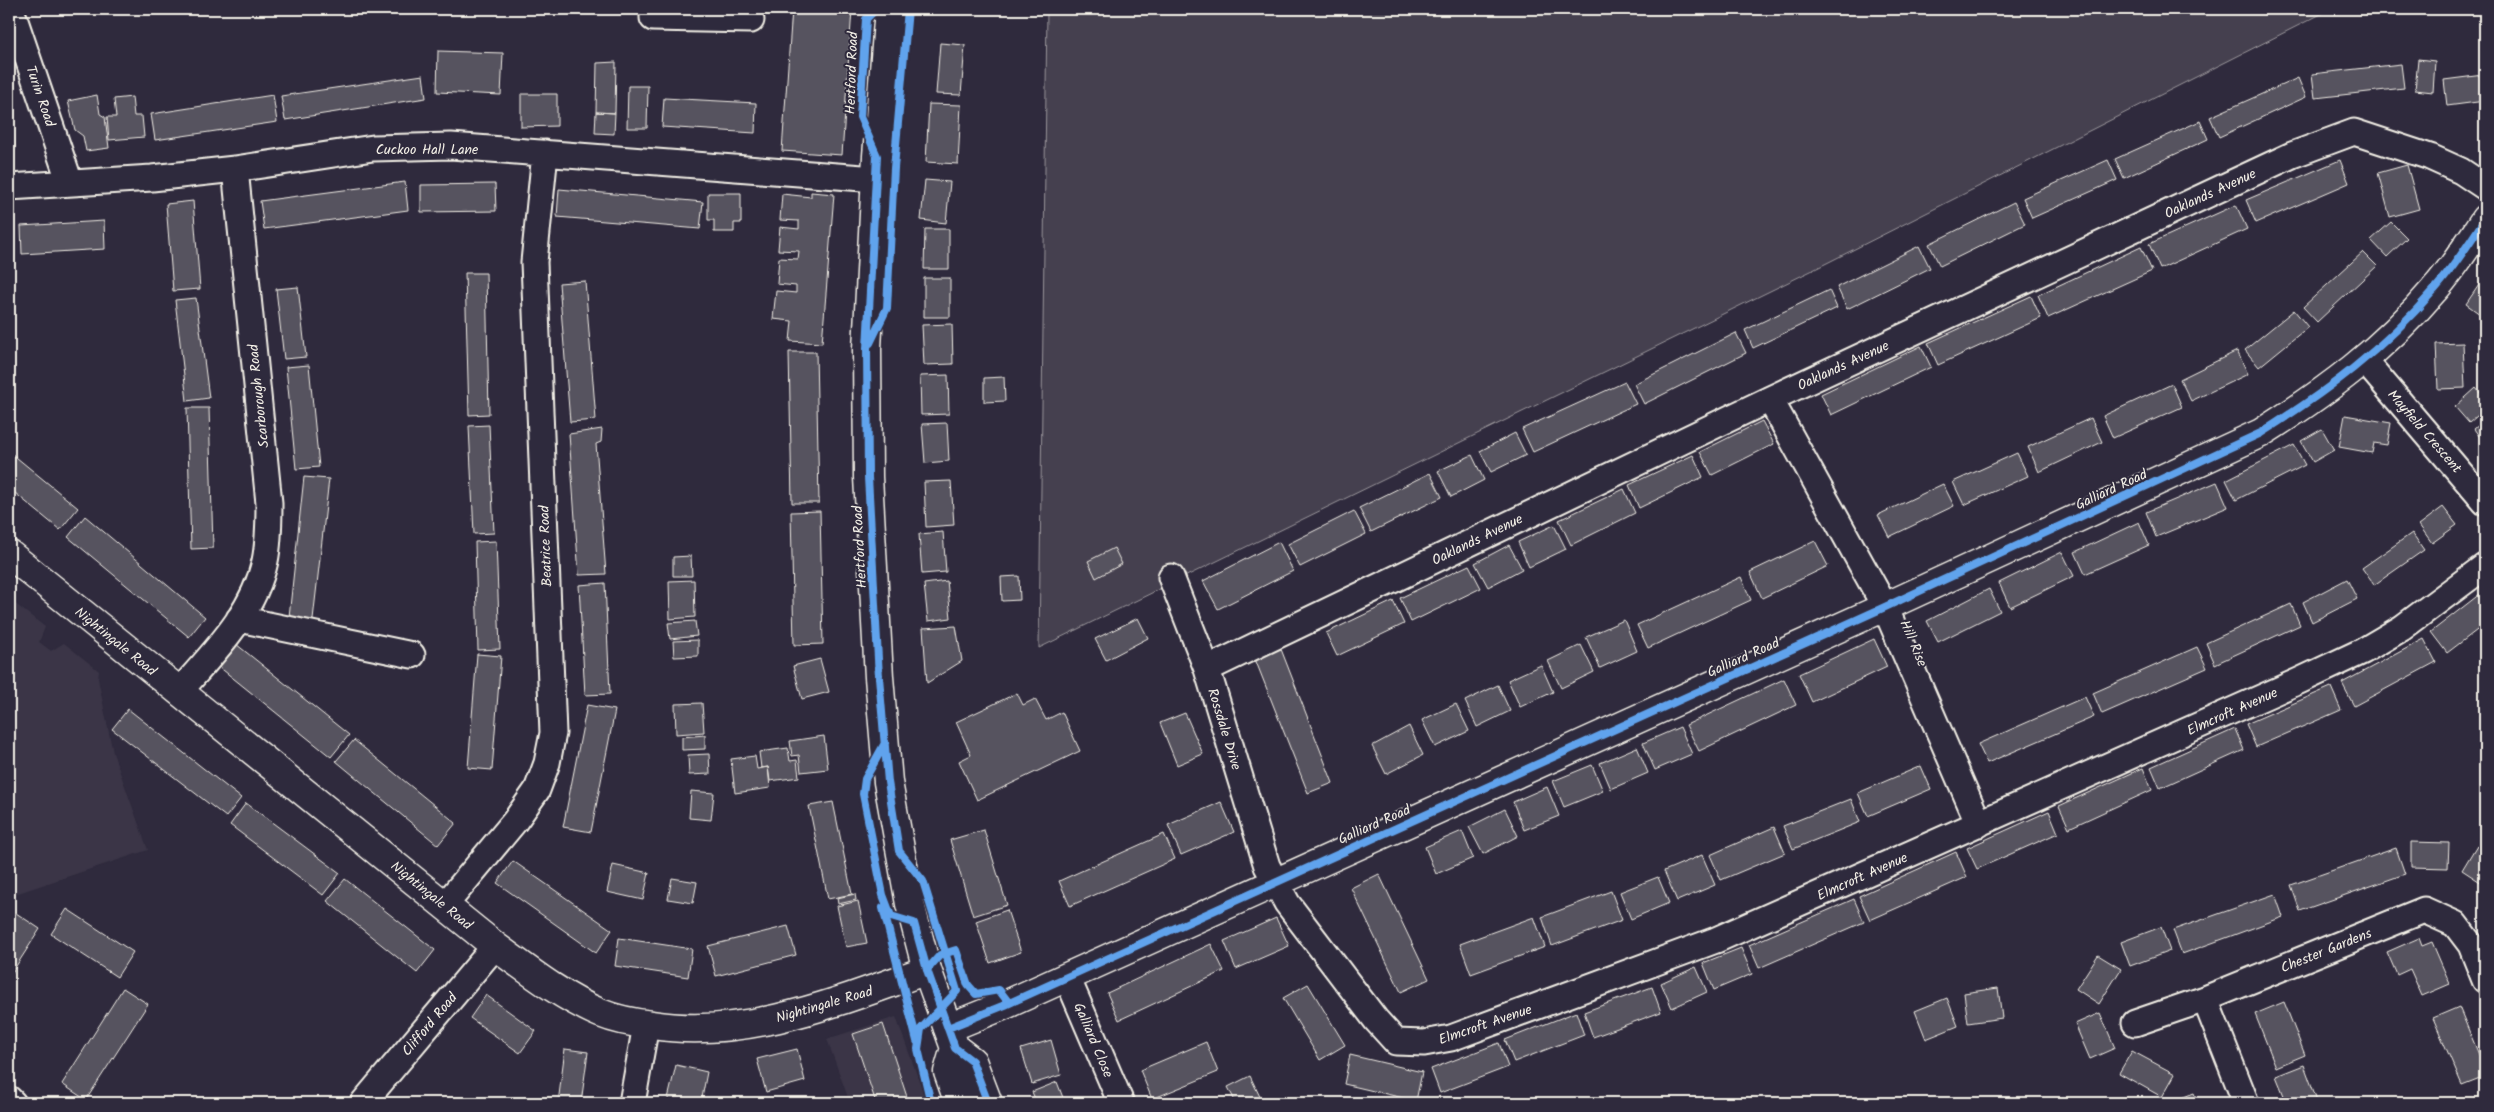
<svg xmlns="http://www.w3.org/2000/svg" width="2494" height="1112" font-family="Kalam,sans-serif">
  <style>
    .built { fill: #3b3647 }
    .green { fill: #454050; stroke: #9c989c }
    .building { fill: #56525f; stroke: #f4f1e8 }
    .lines { fill: none; stroke-linecap: round; stroke-linejoin: round }
    .minor-casing { stroke: #f4f1e8; stroke-width: 29 }
    .tertiary-casing { stroke: #f4f1e8; stroke-width: 31 }
    .secondary-casing { stroke: #f4f1e8; stroke-width: 31 }
    .primary-casing { stroke: #f4f1e8; stroke-width: 31 }
    .minor { stroke: #2f2a3d; stroke-width: 25 }
    .tertiary { stroke: #2f2a3d; stroke-width: 28 }
    .secondary { stroke: #2f2a3d; stroke-width: 28 }
    .primary { stroke: #2f2a3d; stroke-width: 28 }
    .cycleway-casing { stroke: #2f2a3d; stroke-width: 11 }
    .cycleway { stroke: #60a3ed; stroke-width: 8 }
    .labels { text-anchor: middle; stroke-width: 4; stroke-linejoin: round; paint-order: stroke }
    .street-label { font-size: 14px; fill: #f4f1e8; stroke: #2f2a3d }
  </style>
  <rect width="100%" height="100%" fill="#2f2a3d"/>
  <filter id="ink" filterUnits="userSpaceOnUse"><feTurbulence type="fractalNoise" baseFrequency=".02" numOctaves="2"/><feDisplacementMap in="SourceGraphic" scale="10" xChannelSelector="R" yChannelSelector="G"/><feConvolveMatrix kernelMatrix="1 2 1 2 8 2 1 2 1" color-interpolation-filters="sRGB"/></filter>
  <g filter="url(#ink)">
    <path class="built" d="M9 599 45 627 39 642 51 651 64 643 99 671 98 679 113 753 148 850 9 896Z
      M896 1017 927 1103H850L827 1039Z"/>
    <path class="green" d="M1047 9H2331L1813 270 1039 648Z"/>
    <path class="building" d="M792 9H852L842 155 782 151Z
      M940 43 965 45 961 95 936 94Z
      M438 51 503 53 501 95 437 92Z
      M2418 59 2435 61 2433 92 2415 90Z
      M616 62 615 113 596 112 597 63Z
      M2401 64 2404 88 2315 98 2312 74Z
      M423 75 426 98 285 120 281 96Z
      M2483 75 2485 101 2447 106 2444 80Z
      M2298 78 2306 97 2219 137 2210 117Z
      M628 86H648L647 128H627Z
      M521 94H557V126L521 127Z
      M97 95 100 114 105 117 109 148 86 151 83 136 75 130 68 101Z
      M273 95 277 122 155 140 151 114Z
      M132 97 134 116H142L144 137 109 140 107 117H116L114 99Z
      M664 98 756 103 755 133 662 127Z
      M929 104 961 105 958 164 926 162Z
      M596 112 615 113 614 134 595 133Z
      M2200 121 2208 139 2124 178 2115 159Z
      M9 127H13L15 150H9Z
      M2108 160 2117 180 2032 218 2023 198Z
      M2340 160 2349 183 2256 223 2246 200Z
      M2407 165 2419 209 2390 217 2378 173Z
      M925 180 950 182 946 223 921 220Z
      M405 182 408 210 264 229 260 201Z
      M495 184 496 211 421 212V185Z
      M559 189 703 202 700 229 557 217Z
      M811 192 834 194 822 343 790 341 792 321 773 319 776 291 796 293V286L777 284 779 258 798 259 799 251 778 250 780 227 799 229V221L780 220 782 194 811 197Z
      M708 193H741V223H734V232H714V220H708Z
      M193 201 200 289 173 291 166 204Z
      M2014 202 2025 224 1940 266 1929 244Z
      M2236 205 2247 229 2160 269 2149 244Z
      M104 221 105 249 22 254 21 226Z
      M2391 222 2407 238 2387 257 2371 240Z
      M925 229H949V269H924Z
      M1919 246 1930 268 1847 309 1837 287Z
      M2141 247 2152 271 2048 318 2038 295Z
      M2363 252 2377 266 2317 322 2303 307Z
      M465 273H486L489 414 469 415Z
      M2485 276V315L2484 317 2466 304Z
      M924 278H950V317H924Z
      M585 281 596 420 570 422 559 283Z
      M298 287 306 357 284 359 276 289Z
      M1829 290 1837 308 1753 348 1745 330Z
      M2031 296 2041 318 1938 365 1928 343Z
      M196 298 209 398 187 401 175 300Z
      M2294 310 2308 327 2259 367 2245 350Z
      M952 324 953 364 924 365 922 325Z
      M1736 333 1746 353 1644 404 1634 384Z
      M2463 343 2465 388 2438 389 2436 344Z
      M1921 346 1931 367 1831 415 1821 394Z
      M2237 351 2248 374 2191 401 2180 379Z
      M789 352H816L819 503H792Z
      M309 365 319 467 296 469 286 367Z
      M948 375 949 414 921 415 920 376Z
      M1004 377 1005 401 984 402V378Z
      M1625 382 1636 404 1533 452 1522 429Z
      M2172 384 2182 407 2113 438 2103 416Z
      M2476 388 2485 399V409L2469 423 2455 407Z
      M187 408H209L213 548 191 549Z
      M2345 415 2391 423 2387 445 2374 443 2372 453 2339 447Z
      M2091 418 2102 442 2039 472 2028 447Z
      M2485 420V444L2474 429Z
      M1762 421 1774 444 1712 475 1700 452Z
      M947 423 949 461 925 463 922 424Z
      M489 425 494 533 474 534 469 426Z
      M602 429 601 442 596 444 606 574 579 575 569 434Z
      M2322 429 2334 450 2313 462 2301 441Z
      M1515 433 1526 455 1491 472 1480 451Z
      M2294 445 2305 465 2236 500 2226 480Z
      M11 453 78 508 60 530 9 488V456Z
      M2017 453 2028 476 1964 505 1953 482Z
      M1472 455 1484 480 1451 497 1438 471Z
      M1693 455 1703 477 1639 508 1629 485Z
      M1430 473 1442 497 1371 532 1359 508Z
      M304 477 329 479 312 628 288 626Z
      M951 481 954 525 926 527 924 482Z
      M2217 482 2228 507 2156 537 2146 512Z
      M1943 484 1954 506 1889 537 1878 515Z
      M1624 489 1635 513 1571 545 1559 520Z
      M2443 507 2457 525 2432 543 2419 525Z
      M820 511 823 644 794 645 791 512Z
      M1354 511 1366 534 1300 567 1288 544Z
      M85 516 205 617 189 637 68 537Z
      M2139 522 2149 545 2085 574 2075 552Z
      M1554 525 1566 549 1529 567 1518 542Z
      M943 532 946 572 922 574 919 534Z
      M2412 533 2424 550 2374 585 2362 568Z
      M496 541 500 649 478 650 475 542Z
      M1815 541 1828 566 1762 598 1750 572Z
      M1279 542 1293 571 1218 609 1203 581Z
      M1509 545 1522 569 1488 587 1475 563Z
      M1114 548 1122 564 1096 578 1088 561Z
      M2062 552 2074 576 2010 607 1999 583Z
      M691 556 692 576H673V557Z
      M1469 565 1481 588 1411 622 1400 598Z
      M1019 576 1020 600 1002 601 1001 577Z
      M1741 577 1751 600 1648 648 1637 625Z
      M2347 579 2357 599 2312 622 2303 602Z
      M694 580 695 617 670 619 669 581Z
      M947 581 951 618 928 621 924 584Z
      M605 583 610 694 585 695 579 585Z
      M1989 589 2000 611 1938 642 1927 621Z
      M2485 590V624L2447 653 2431 632Z
      M1393 601 1404 624 1337 656 1326 633Z
      M2291 604 2300 625 2215 664 2206 643Z
      M1138 618 1148 638 1106 660 1095 639Z
      M1624 620 1637 651 1600 668 1586 637Z
      M695 621 697 636 670 639 668 623Z
      M956 626 962 661 927 683 923 628Z
      M1874 639 1887 667 1812 702 1799 674Z
      M2424 639 2436 662 2354 706 2342 683Z
      M698 640V656L674 657 673 641Z
      M236 644 349 735 331 757 218 666Z
      M1279 644 1333 783 1308 793 1253 654Z
      M1581 645 1594 672 1561 688 1548 661Z
      M2197 647 2207 668 2102 714 2093 693Z
      M477 654 501 656 492 770 468 768Z
      M820 659 829 692 802 699 793 666Z
      M1541 665 1553 692 1520 707 1508 680Z
      M1784 679 1796 705 1699 751 1686 725Z
      M1498 685 1510 711 1477 727 1465 701Z
      M2331 687 2341 710 2256 747 2246 724Z
      M1017 693 1023 705 1035 699 1046 720 1062 712 1080 751 977 800 959 761 971 755 956 722Z
      M2085 697 2094 717 1987 763 1978 744Z
      M702 703 704 732 676 734 675 704Z
      M1456 704 1469 731 1435 747 1422 720Z
      M587 705 615 710 591 832 563 827Z
      M128 709 241 798 226 817 112 729Z
      M1185 713 1203 754 1177 765 1160 723Z
      M1409 726 1423 755 1386 774 1372 746Z
      M1680 727 1692 754 1655 770 1643 743Z
      M2235 729 2244 750 2160 788 2151 767Z
      M705 735V749L682 750V737Z
      M824 736 828 769 801 772 799 755 792 756 790 741Z
      M354 740 456 823 438 845 336 761Z
      M1637 747 1648 773 1611 789 1600 763Z
      M788 748 790 761 797 760 799 777 770 781 768 767 761 768 759 752Z
      M709 754 710 774 689 775 688 755Z
      M755 756 757 769 768 767 770 788 735 793 731 759Z
      M1592 765 1603 791 1564 807 1553 781Z
      M1921 766 1931 789 1868 816 1858 793Z
      M2143 768 2152 790 2069 828 2059 806Z
      M1547 787 1559 816 1524 830 1513 802Z
      M691 791 714 793 711 820 689 818Z
      M1851 799 1860 822 1793 849 1783 826Z
      M833 802 852 894 828 899 809 806Z
      M1221 802 1234 832 1181 855 1168 825Z
      M246 803 340 873 323 895 230 825Z
      M1505 809 1518 836 1483 854 1469 827Z
      M2049 811 2058 833 1977 869 1967 848Z
      M1774 827 1785 853 1721 880 1710 855Z
      M984 830 1007 905 973 916 950 840Z
      M1462 831 1473 858 1436 874 1425 847Z
      M1164 834 1175 859 1070 906 1059 881Z
      M2411 842 2449 843 2448 868 2411 867Z
      M2477 845 2485 850V885L2462 870Z
      M2396 848 2405 874 2300 911 2291 885Z
      M1956 852 1967 877 1870 920 1859 896Z
      M1702 855 1715 885 1677 901 1664 871Z
      M513 861 612 930 596 953 497 883Z
      M613 865 649 873 643 900 607 892Z
      M1379 874 1429 979 1401 992 1351 888Z
      M1658 877 1669 903 1631 919 1620 892Z
      M672 878 697 882 693 903 668 899Z
      M345 879 435 950 417 973 327 901Z
      M1611 891 1622 920 1552 946 1542 917Z
      M855 894 856 900 838 904 837 898Z
      M2275 894 2283 917 2182 954 2173 930Z
      M1854 899 1864 922 1759 968 1749 945Z
      M858 901 867 943 846 947 837 906Z
      M67 909 133 952 117 977 51 934Z
      M1007 910 1021 952 990 963 976 921Z
      M16 913 40 929 9 977V924Z
      M1534 917 1545 947 1471 974 1460 944Z
      M1276 918 1289 946 1236 969 1224 941Z
      M788 926 796 955 716 976 708 946Z
      M2161 927 2170 951 2130 966 2121 942Z
      M619 938 692 949 688 977 615 966Z
      M2419 938 2422 946 2432 942 2450 984 2422 996 2410 969 2397 975 2387 952Z
      M1211 944 1224 971 1119 1020 1107 993Z
      M1741 948 1752 974 1714 990 1703 963Z
      M2098 955 2121 969 2099 1004 2076 989Z
      M1696 967 1707 992 1672 1008 1661 983Z
      M1308 984 1345 1045 1320 1060 1283 998Z
      M1652 987 1661 1012 1593 1037 1584 1012Z
      M123 988 148 1004 86 1100 62 1084Z
      M1998 988 2002 1018 1968 1023 1964 993Z
      M486 995 536 1031 520 1053 470 1018Z
      M1947 998 1958 1026 1926 1039 1915 1011Z
      M2284 1002 2305 1055 2276 1067 2255 1014Z
      M2459 1007 2485 1069V1076L2462 1085 2433 1018Z
      M1576 1012 1584 1035 1514 1062 1505 1040Z
      M2100 1013 2115 1048 2090 1059 2075 1024Z
      M883 1024 909 1103H876L853 1034Z
      M1051 1040 1061 1075 1032 1084 1021 1049Z
      M1206 1042 1218 1072 1152 1099 1140 1070Z
      M1499 1043 1508 1067 1440 1093 1431 1069Z
      M565 1049 588 1052 581 1103H558Z
      M797 1049 805 1081 766 1092 757 1059Z
      M2132 1051 2175 1074 2162 1097 2119 1073Z
      M1350 1055 1422 1072 1416 1101 1344 1084Z
      M676 1065 707 1072 701 1103H667Z
      M2304 1065 2318 1103H2287L2276 1076Z
      M1250 1076 1263 1103H1236L1228 1087Z
      M1057 1082 1065 1103H1037L1032 1092Z
      M2194 1093 2198 1103H2168Z"/>
    <g class="lines">
      <defs>
        <path id="minor" d="M11 9 70 183
          M653 9V18L751 20
          M9 187 152 178 235 169 373 148 451 146 876 179
          M2364 360 2485 502
          M1770 399 1885 607 1979 824
          M1171 577 1207 669 1267 866 1287 903 1376 1020 1396 1042 1424 1043 1451 1038 1716 940 2299 681 2363 651 2402 628 2485 566
          M239 619 412 655
          M1207 669 1770 399 2292 155 2354 132 2430 157 2461 171 2485 187
          M179 692C213 653 254 613 265 561 269 542 269 522 269 503L235 169
          M445 905 515 821 537 790 547 763 553 733 534 262 545 153
          M1067 977 1121 1103
          M2205 999 2246 1103
          M2135 1023 2205 999 2424 910 2455 924 2471 945 2485 980
          M9 1099 13 1103
          M363 1103 495 946
          M632 1103 646 1025"/>
        <path id="tertiary" d="M948 1028 1005 1005 1885 607 2261 433C2327 391 2383 350 2434 290 2453 269 2469 243 2485 219"/>
        <path id="secondary" d="M9 554 495 946C528 970 562 997 600 1013 617 1020 634 1023 652 1025 747 1040 839 1001 927 970"/>
        <path id="primary" d="M889 9 877 156 867 349 868 477 879 677 888 782 910 904 927 970 955 1048 972 1061 988 1103
          M955 1048 948 1072 959 1103"/>
      </defs>
      <use href="#minor" class="minor-casing"/>
      <use href="#tertiary" class="tertiary-casing"/>
      <use href="#secondary" class="secondary-casing"/>
      <use href="#primary" class="primary-casing"/>
      <use href="#minor" class="minor"/>
      <use href="#tertiary" class="tertiary"/>
      <use href="#secondary" class="secondary"/>
      <use href="#primary" class="primary"/>
      <defs>
        <path id="cycleway" d="M876 9 866 19 860 117 877 156 867 349 868 477 879 677 888 782 899 851 923 881 957 991 921 1029 918 1049 931 1103
          M870 343 887 308 894 168 908 9
          M885 743 865 779 863 794 883 895 891 916 914 923 927 970 955 1048 972 1061 988 1103
          M883 908 917 1041
          M927 970 940 955 956 950 968 985 976 994 999 990 1009 1003
          M948 1028 1005 1005 1885 607 2261 433C2327 391 2383 350 2434 290 2453 269 2469 243 2485 219"/>
      </defs>
      <use href="#cycleway" class="cycleway-casing"/>
      <use href="#cycleway" class="cycleway"/>
    </g>
  </g>
  <g class="labels">
    <g class="street-label">
      <text transform="translate(851 73) rotate(-88)" y="5">Hertford Road</text>
      <text transform="translate(41 96) rotate(71)" y="5">Turin Road</text>
      <text x="427" y="154">Cuckoo Hall Lane</text>
      <text transform="translate(2210 193) rotate(-25)" y="5">Oaklands Avenue</text>
      <text transform="translate(1843 365) rotate(-25)" y="5">Oaklands Avenue</text>
      <text transform="translate(258 396) rotate(-96)" y="5">Scarborough Road</text>
      <text transform="translate(2425 431) rotate(49)" y="5">Mayfield Crescent</text>
      <text transform="translate(2111 489) rotate(-25)" y="5">Galliard Road</text>
      <text transform="translate(1477 539) rotate(-26)" y="5">Oaklands Avenue</text>
      <text transform="translate(545 546) rotate(-92)" y="5">Beatrice Road</text>
      <text transform="translate(859 547) rotate(-93)" y="5">Hertford Road</text>
      <text transform="translate(116 641) rotate(39)" y="5">Nightingale Road</text>
      <text transform="translate(1914 643) rotate(67)" y="5">Hill Rise</text>
      <text transform="translate(1743 657) rotate(-24)" y="5">Galliard Road</text>
      <text transform="translate(2232 711) rotate(-24)" y="5">Elmcroft Avenue</text>
      <text transform="translate(1225 729) rotate(73)" y="5">Rossdale Drive</text>
      <text transform="translate(1374 824) rotate(-24)" y="5">Galliard Road</text>
      <text transform="translate(1862 876) rotate(-24)" y="5">Elmcroft Avenue</text>
      <text transform="translate(432 895) rotate(39)" y="5">Nightingale Road</text>
      <text transform="translate(2326 950) rotate(-22)" y="5">Chester Gardens</text>
      <text transform="translate(824 1004) rotate(-16)" y="5">Nightingale Road</text>
      <text transform="translate(429 1024) rotate(-50)" y="5">Clifford Road</text>
      <text transform="translate(1485 1024) rotate(-19)" y="5">Elmcroft Avenue</text>
      <text transform="translate(1094 1040) rotate(67)" y="5">Galliard Close</text>
    </g>
  </g>
  <rect width="2494" height="1112" fill="none" stroke="#2f2a3d" stroke-width="30"/>
  <rect x="15" y="15" width="2464" height="1082" fill="none" stroke="#f4f1e8" stroke-width="2" filter="url(#ink)"/>
</svg>
